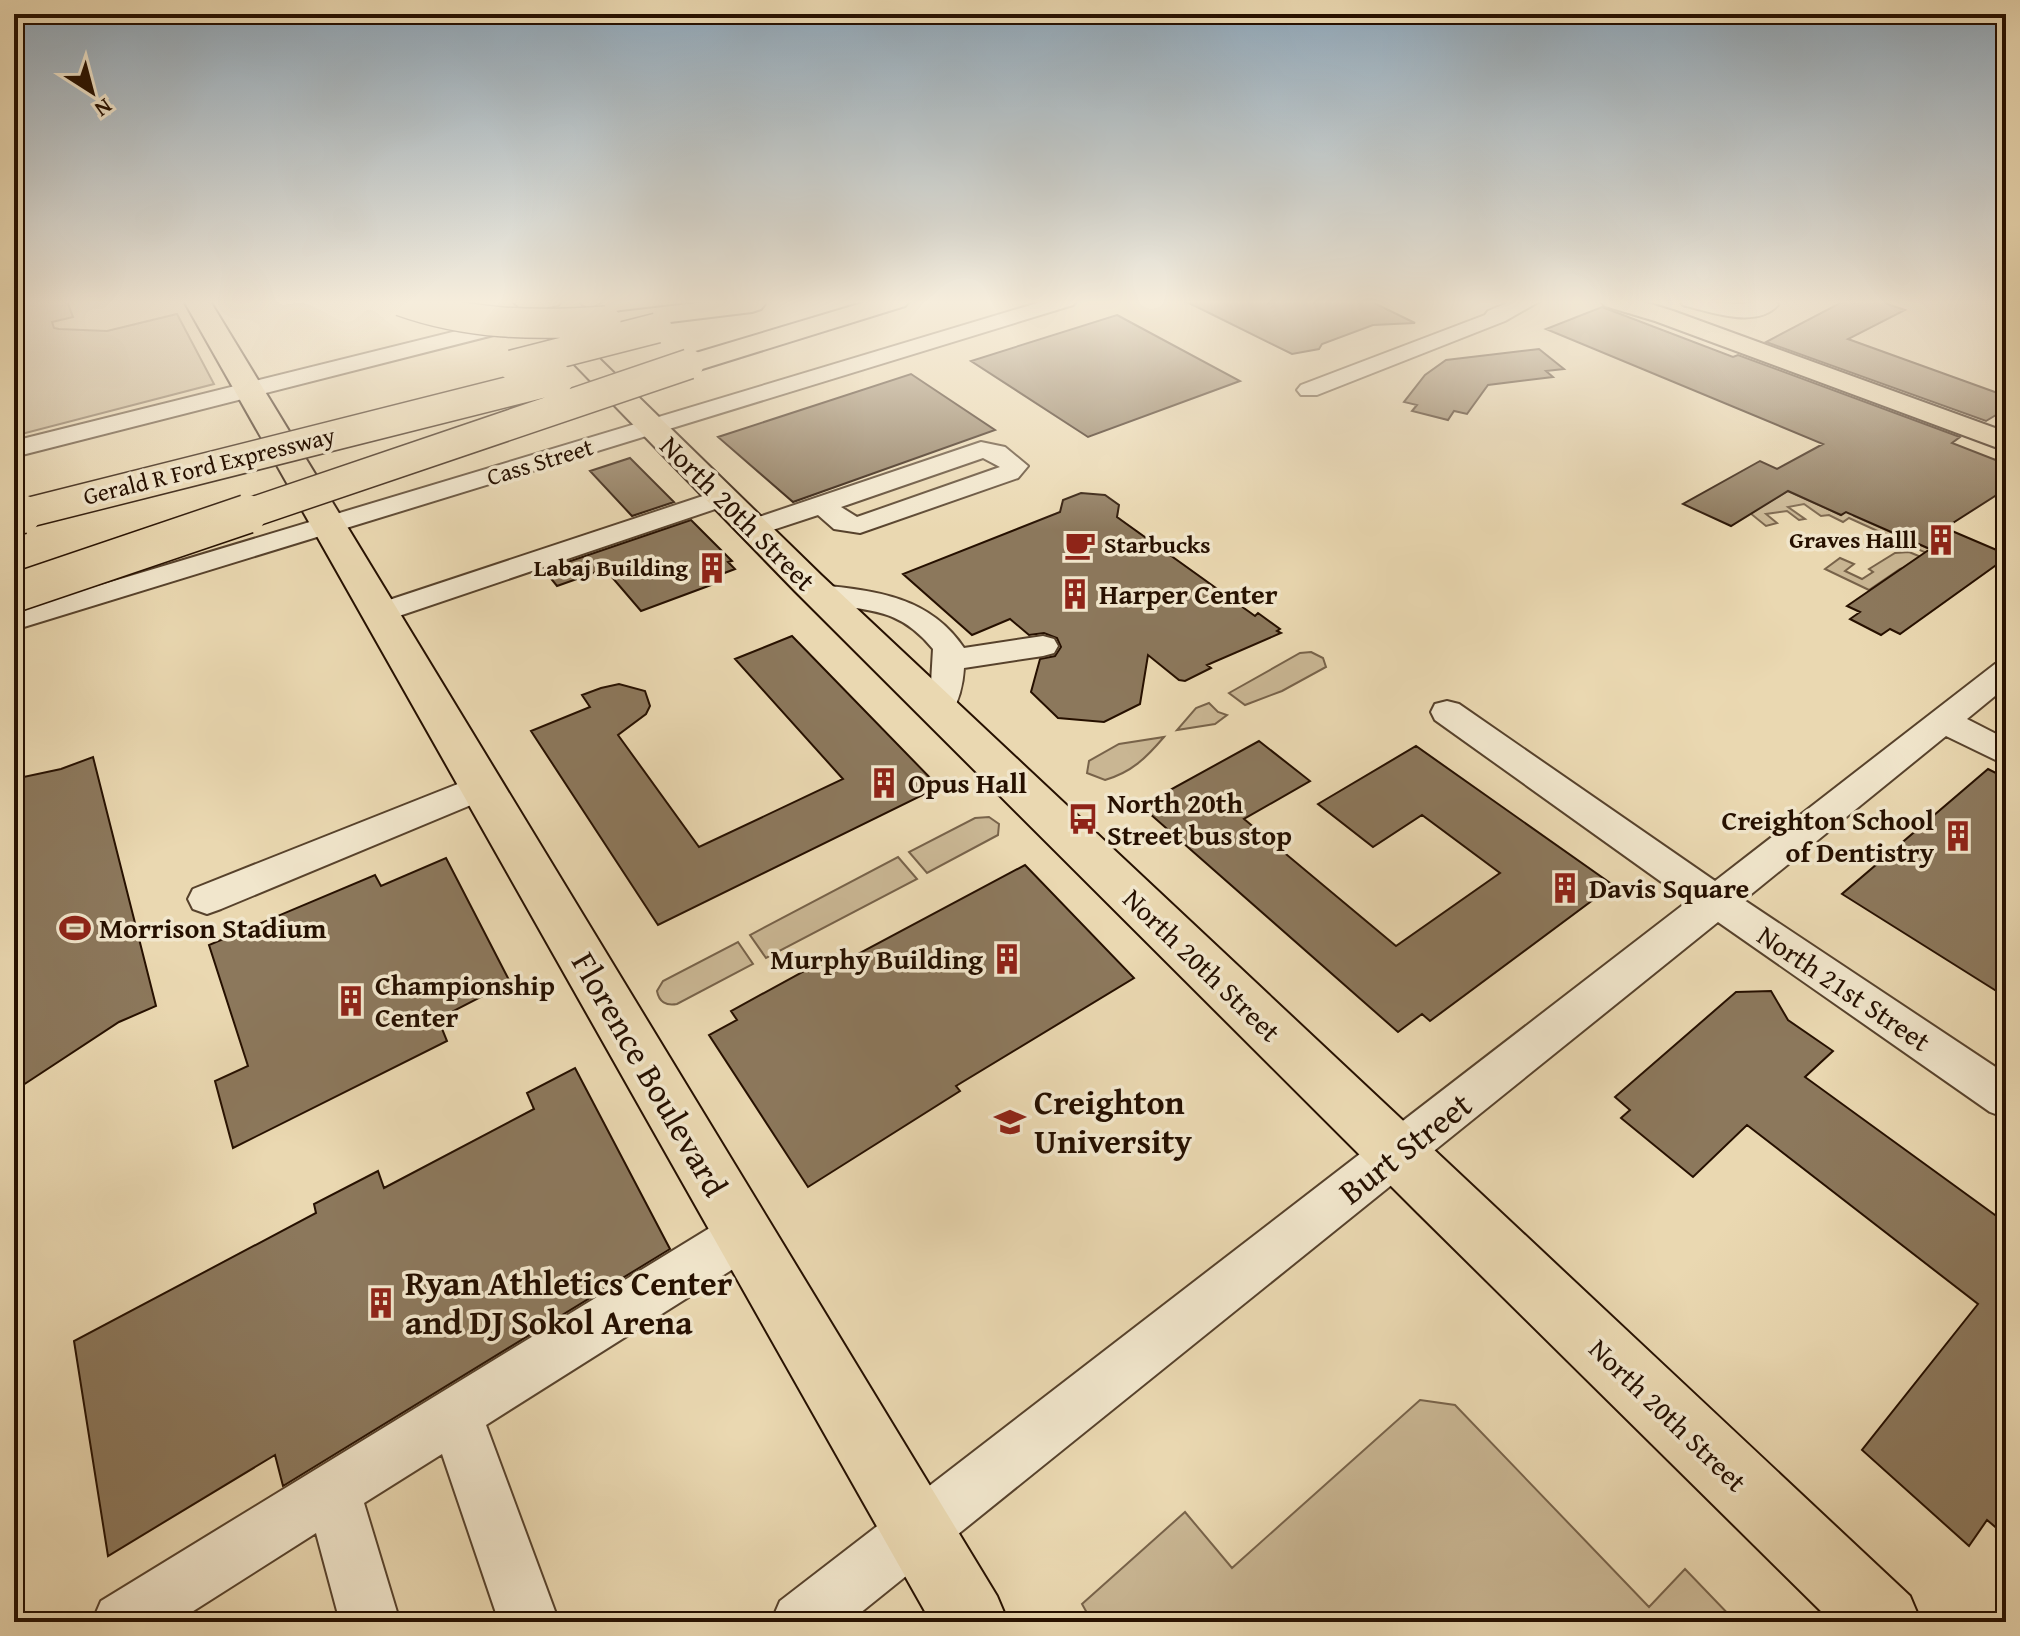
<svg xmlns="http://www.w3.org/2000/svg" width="2020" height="1636" font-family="'Gentium Book Plus',serif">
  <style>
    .green { fill: #c9b693; stroke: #78634a; stroke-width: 2 }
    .building { fill: #8c785c; stroke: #261000; stroke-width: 2 }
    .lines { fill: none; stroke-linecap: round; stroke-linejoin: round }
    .minor-casing { stroke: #57422c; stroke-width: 4 }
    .major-casing { stroke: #261000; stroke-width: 4 }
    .highway-casing { stroke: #261000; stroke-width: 4 }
    .minor { fill: #f1e6cc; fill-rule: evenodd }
    .major { fill: #ead8b1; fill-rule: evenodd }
    .highway { fill: #ead8b1; fill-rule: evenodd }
    .highway-bridge-far1-casing { stroke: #261000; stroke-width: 32; stroke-linecap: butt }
    .highway-bridge-casing { stroke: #261000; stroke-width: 41; stroke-linecap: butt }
    .highway-bridge-far1 { stroke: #ead8b1; stroke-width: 29 }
    .highway-bridge { stroke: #ead8b1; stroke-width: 38 }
    .labels { text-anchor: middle; stroke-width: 7; stroke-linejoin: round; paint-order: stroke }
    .far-street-label { font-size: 24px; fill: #261000; stroke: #f1e6cc }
    .far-poi-label { font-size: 24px; font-weight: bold; fill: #261000; stroke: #f1e6cc; text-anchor: end }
    .street-label { font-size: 28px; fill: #261000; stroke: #f1e6cc }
    .poi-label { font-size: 28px; font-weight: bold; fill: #261000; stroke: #f1e6cc; text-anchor: start }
    .near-street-label { font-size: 34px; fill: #261000; stroke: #f1e6cc }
    .near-poi-label { font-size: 34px; font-weight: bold; fill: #261000; stroke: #f1e6cc; text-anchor: start }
  </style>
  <rect width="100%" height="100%" fill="#ead8b1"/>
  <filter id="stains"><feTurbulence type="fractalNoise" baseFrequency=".0025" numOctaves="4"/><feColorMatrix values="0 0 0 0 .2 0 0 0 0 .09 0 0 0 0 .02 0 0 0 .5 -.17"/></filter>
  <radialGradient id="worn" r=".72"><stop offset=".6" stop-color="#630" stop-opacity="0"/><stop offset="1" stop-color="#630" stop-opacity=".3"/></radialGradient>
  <path class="green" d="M14 301H67L73 317 52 322 54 328 59 329 107 331 177 314 214 384 14 436Z
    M1788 491 1841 515 1849 510 1854 516 1941 554C1927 556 1921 549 1908 546 1896 543 1887 544 1874 539L1882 533 1849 518 1843 522 1829 515 1821 516 1804 504 1788 507 1805 519 1799 520 1787 511 1766 514 1777 523 1766 526 1750 513Z
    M1909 552 1931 561 1900 569 1869 590 1825 569 1840 558 1854 564 1845 571 1862 579 1873 572 1869 569 1895 553Z
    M1311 652 1323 658 1326 667 1282 691 1245 705 1229 693 1300 653Z
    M1209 703 1218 712 1227 715 1215 724 1177 730 1196 708Z
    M1164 737C1146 758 1132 772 1105 780L1087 773 1089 761 1119 744Z
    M989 817 999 824 998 835 927 873 909 852 975 818Z
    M898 857 917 879 766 958 750 935Z
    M738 942 753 964 677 1004C666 1006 659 1002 657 991L663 981Z
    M1420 1400 1455 1405 1649 1607 1685 1569 1736 1622H1092L1082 1604 1185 1512 1232 1568Z"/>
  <path class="building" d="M1185 301H1370L1415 323 1373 325 1322 344 1319 349 1292 354Z
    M1844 301H1879L1905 310 1848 339 2006 396V409L1986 421 1766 342Z
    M1602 307 1733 357 1738 355 1960 437 1952 443 2006 464V489L1945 528 2006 554V558L1900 634 1890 629 1881 635 1850 619 1860 612 1847 606 1930 549 1846 512 1841 515 1788 491 1731 526 1683 504 1760 461 1777 469 1823 444 1546 329Z
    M1117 315 1240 381 1088 437 971 361Z
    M1539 349 1564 369 1546 371 1553 377 1488 385 1467 414 1454 411 1448 420 1412 411 1417 405 1404 402 1425 375 1446 360Z
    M911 374 995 430 793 502 718 437Z
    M630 458 674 502 632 516 590 471Z
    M1081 493 1105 495 1119 505 1117 517 1255 616 1258 613 1280 629 1277 631 1281 633 1207 665 1211 668 1185 681 1179 680 1148 655 1140 704 1104 722 1058 718 1031 692 1040 659 1055 656 1061 647 1057 638 1044 633 1029 635 1010 619 972 635 903 574 1060 512 1063 500Z
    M691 520 732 561 728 562 735 569 706 580 711 585 641 611 605 569 557 586 544 570Z
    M792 636 939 787 658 925 531 731 590 707 582 695 601 688 619 684 645 691 650 706 646 714 618 735 699 847 843 779 735 659Z
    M1259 741 1310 781 1244 819 1396 946 1500 873 1422 815 1373 847 1318 804 1416 746 1613 885 1430 1021 1422 1014 1398 1032 1141 806Z
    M93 757 156 1006 119 1022 14 1091V779L61 769Z
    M1988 769 2006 778V997L1842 894Z
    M446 858 510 982 438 1019 447 1041 233 1148 215 1081 248 1066 209 945 375 875 381 886Z
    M1025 865 1134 978 956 1086 960 1091 808 1187 709 1035 737 1020 731 1011 826 959 832 968Z
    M1771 991 1788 1020 1833 1051 1805 1077 2006 1223V1536L1987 1520 1969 1546 1862 1450 1978 1304 1747 1125 1693 1177 1621 1118 1630 1110 1615 1097 1736 992Z
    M575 1068 670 1249 283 1486 275 1455 108 1556 74 1341 316 1213 314 1204 378 1171 384 1188 534 1109 527 1093Z"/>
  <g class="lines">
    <defs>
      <path id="minor" d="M522 301H561L558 305 530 311 523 309 520 305Z
        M580 301H602L592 307 583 305Z
        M1044 301H1076L1073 305 14 630V611Z
        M1512 301H1540L1505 321 1317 395H1301L1297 390 1301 385 1485 315 1488 311Z
        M1680 301 1739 304 1776 301 1778 305C1757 329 1709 312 1683 305Z
        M521 315 532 321 529 326 14 457V441Z
        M981 442 1005 447 1028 466 1018 478 860 533 834 529 818 515 754 536 744 534 740 528 744 522ZM983 458 1000 467 857 517 841 507Z
        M724 489 733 491 737 497 733 503 393 618 382 621 371 618 367 612 371 606Z
        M820 585C877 591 930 597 964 648L1043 636 1054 639 1058 646 1054 653 1043 656 964 668C963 685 959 701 950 716L938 719 926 716 922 708 931 683 933 649C895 602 861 613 810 600L805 594 810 588Z
        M2006 661V687L1967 719 2006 739V765L1946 736 1744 900 2006 1074V1118L1990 1112 1718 922 849 1622H771L780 1601 1688 901 1435 720 1431 712 1435 704 1447 701 1459 704 1715 881 1995 664Z
        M483 774 495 777 501 786 495 795 221 909 207 914 193 909 188 899 193 889Z
        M743 1212 760 1218 767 1235 760 1252 486 1425 559 1622H499L442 1454 364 1503 400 1622H340L316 1533 176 1622H92L101 1601 726 1218Z"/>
      <path id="major" d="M184 301H210L997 1596 1008 1622H931Z
        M513 301H540L821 575 1910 1596 1921 1622H1832L1418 1213 795 591Z
        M1601 301H1641L1673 311 2006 432V451L1655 321 1605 306Z"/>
      <path id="highway" d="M714 301H763L765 304 761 309 752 312 621 328 612 326 608 320 612 314 621 312Z
        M869 301H909L905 306 699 370 689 372 679 370 675 364 679 358Z"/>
    </defs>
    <use href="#minor" class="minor-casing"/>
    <use href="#major" class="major-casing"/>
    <use href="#highway" class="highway-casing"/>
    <use href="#minor" class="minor"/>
    <use href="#major" class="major"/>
    <use href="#highway" class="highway"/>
    <defs>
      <path id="highway-bridge-far1" d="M401 301C468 325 535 326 606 321
        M512 365 657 328
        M14 516 559 379
        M241 516 689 364"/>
      <path id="highway-bridge" d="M14 516 22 514
        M14 593 247 514"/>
    </defs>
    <use href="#highway-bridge-far1" class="highway-bridge-far1-casing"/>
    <use href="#highway-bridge" class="highway-bridge-casing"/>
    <use href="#highway-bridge-far1" class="highway-bridge-far1"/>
    <use href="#highway-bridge" class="highway-bridge"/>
  </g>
  <linearGradient id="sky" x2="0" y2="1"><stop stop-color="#8ea7ba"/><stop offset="0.57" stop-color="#f6eddc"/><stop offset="1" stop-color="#f6eddc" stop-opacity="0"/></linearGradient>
  <rect width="2020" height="530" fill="url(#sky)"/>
  <defs>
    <symbol id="building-bare" viewBox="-9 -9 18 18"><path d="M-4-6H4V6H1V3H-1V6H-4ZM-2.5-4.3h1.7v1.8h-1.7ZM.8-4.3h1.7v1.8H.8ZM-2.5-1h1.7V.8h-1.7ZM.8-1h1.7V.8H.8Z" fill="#8f2418" stroke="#f1e6cc" stroke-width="2.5" paint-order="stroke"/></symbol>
    <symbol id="cafe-bare" viewBox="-9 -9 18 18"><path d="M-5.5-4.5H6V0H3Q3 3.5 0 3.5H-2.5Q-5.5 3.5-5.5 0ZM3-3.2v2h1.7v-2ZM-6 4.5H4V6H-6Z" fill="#8f2418" stroke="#f1e6cc" stroke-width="2.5" paint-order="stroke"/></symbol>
    <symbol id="bus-bare" viewBox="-9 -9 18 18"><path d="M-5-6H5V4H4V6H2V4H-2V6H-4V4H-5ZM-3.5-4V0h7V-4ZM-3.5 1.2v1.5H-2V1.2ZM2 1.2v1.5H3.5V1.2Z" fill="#8f2418" stroke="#f1e6cc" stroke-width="2.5" paint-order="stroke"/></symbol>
    <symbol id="stadium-bare" viewBox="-9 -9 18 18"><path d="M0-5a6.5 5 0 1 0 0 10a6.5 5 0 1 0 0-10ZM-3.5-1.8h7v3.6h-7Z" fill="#8f2418" stroke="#f1e6cc" stroke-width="2.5" paint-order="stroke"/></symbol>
    <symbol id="university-bare" viewBox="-9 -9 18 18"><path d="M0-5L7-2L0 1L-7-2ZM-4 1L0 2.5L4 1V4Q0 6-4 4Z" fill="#8f2418" stroke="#f1e6cc" stroke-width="2.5" paint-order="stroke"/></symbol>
  </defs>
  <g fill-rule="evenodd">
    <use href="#building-bare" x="1919" y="518" width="44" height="44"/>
    <use href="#cafe-bare" x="1058" y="523" width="44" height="44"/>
    <use href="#building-bare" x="690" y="546" width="44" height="44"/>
    <use href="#building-bare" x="1053" y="572" width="44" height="44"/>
    <use href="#building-bare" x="862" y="761" width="44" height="44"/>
    <use href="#bus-bare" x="1061" y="797" width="44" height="44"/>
    <use href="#building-bare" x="1936" y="814" width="44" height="44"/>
    <use href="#building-bare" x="1543" y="866" width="44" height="44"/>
    <use href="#stadium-bare" x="53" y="906" width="44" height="44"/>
    <use href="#building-bare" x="985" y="937" width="44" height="44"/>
    <use href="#building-bare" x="329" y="979" width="44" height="44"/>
    <use href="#university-bare" x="988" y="1100" width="44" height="44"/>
    <use href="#building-bare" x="359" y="1281" width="44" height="44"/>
  </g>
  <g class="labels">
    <g class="far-street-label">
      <text transform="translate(540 462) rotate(-17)" y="8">Cass Street</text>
      <text transform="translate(209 466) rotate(-14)" y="8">Gerald R Ford Expressway</text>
    </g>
    <g class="far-poi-label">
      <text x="1917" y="548">Graves Halll</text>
      <text x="1104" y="553" text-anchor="start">Starbucks</text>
      <text x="688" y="576">Labaj Building</text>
    </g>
    <g class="street-label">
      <text transform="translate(738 513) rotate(45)" y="10">North 20th Street</text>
      <text transform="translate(1202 965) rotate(44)" y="10">North 20th Street</text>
      <text transform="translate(1844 988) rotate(34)" y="10">North 21st Street</text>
      <text transform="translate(1668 1415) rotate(44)" y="10">North 20th Street</text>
    </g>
    <g class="poi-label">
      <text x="1099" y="604">Harper Center</text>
      <text x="908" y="793">Opus Hall</text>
      <text x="1107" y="813">North 20th<tspan x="1107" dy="32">Street bus stop</tspan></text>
      <text x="1934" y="830" text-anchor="end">Creighton School<tspan x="1934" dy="32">of Dentistry</tspan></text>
      <text x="1589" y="898">Davis Square</text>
      <text x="99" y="938">Morrison Stadium</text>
      <text x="983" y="969" text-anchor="end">Murphy Building</text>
      <text x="375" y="995">Championship<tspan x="375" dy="32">Center</tspan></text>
    </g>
    <g class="near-street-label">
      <text transform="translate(650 1074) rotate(60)" y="12">Florence Boulevard</text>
      <text transform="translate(1405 1148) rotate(-38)" y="12">Burt Street</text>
    </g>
    <g class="near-poi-label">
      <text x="1034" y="1114">Creighton<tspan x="1034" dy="39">University</tspan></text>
      <text x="405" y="1295">Ryan Athletics Center<tspan x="405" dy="39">and DJ Sokol Arena</tspan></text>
    </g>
  </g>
  <rect width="2020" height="1636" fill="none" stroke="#ead8b1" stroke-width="48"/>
  <rect x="16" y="16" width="1988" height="1604" fill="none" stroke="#261000" stroke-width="4"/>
  <rect x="24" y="24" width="1972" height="1588" fill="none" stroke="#261000" stroke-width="2"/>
  <g transform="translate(92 92) rotate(144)" stroke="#f1e6cc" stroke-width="6" paint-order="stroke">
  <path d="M0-6L14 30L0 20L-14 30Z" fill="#261000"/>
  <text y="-12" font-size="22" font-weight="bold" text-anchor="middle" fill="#261000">N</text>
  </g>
  <rect width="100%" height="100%" filter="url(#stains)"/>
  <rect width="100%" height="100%" fill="url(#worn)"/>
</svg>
